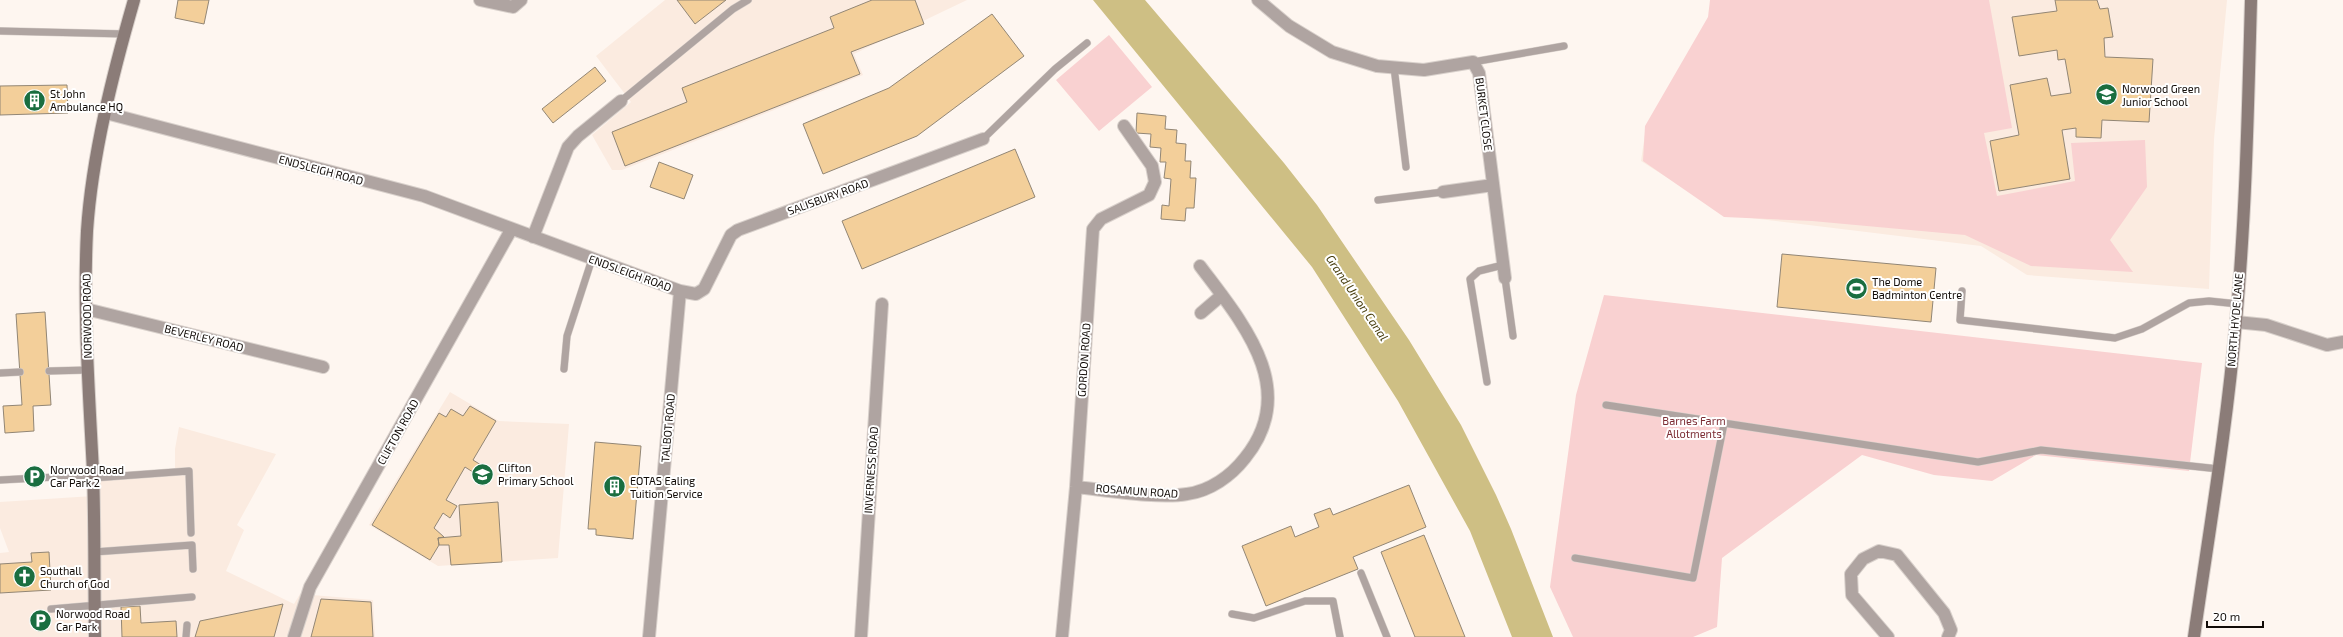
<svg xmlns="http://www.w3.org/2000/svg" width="2343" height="637" font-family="'Exo 2',sans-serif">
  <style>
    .built { fill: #fbebe0 }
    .green { fill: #f9d1d1 }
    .water { fill: #cebf84 }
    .building { fill: #f3cf9a; stroke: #928675 }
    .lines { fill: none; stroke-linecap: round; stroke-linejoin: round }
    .lane-casing { stroke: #d8d0cb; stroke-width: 8 }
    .street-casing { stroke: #d8d0cb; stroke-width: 14 }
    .secondary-casing { stroke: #d8d0cb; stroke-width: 14 }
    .lane { stroke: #afa4a1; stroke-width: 7 }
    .street { stroke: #afa4a1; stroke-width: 12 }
    .secondary { stroke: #8b7c78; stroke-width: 12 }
    .labels { text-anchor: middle; stroke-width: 4; stroke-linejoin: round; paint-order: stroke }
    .poi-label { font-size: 11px; fill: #110b07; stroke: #fff; text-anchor: start }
    .street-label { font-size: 11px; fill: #110b07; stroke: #fff }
    .park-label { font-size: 11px; fill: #7b2c33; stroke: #fff }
    .water-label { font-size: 12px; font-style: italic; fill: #473d0d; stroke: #fff }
  </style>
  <rect width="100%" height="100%" fill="#fef6f0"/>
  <path class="built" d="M665 0H967L854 54 863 75 622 170H612L592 135 631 102 596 56Z
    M1711 0H2227L2214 139 2209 289 2027 275 1981 246 1726 215 1641 161 1646 127 1709 19Z
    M450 392 499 421 569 424 558 558 438 566 369 525Z
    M179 427 276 454 237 525 244 530 226 571 294 604 300 594 373 600 375 637H0V553L9 552 0 528V502L93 496V475L175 470V449Z"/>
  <path class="green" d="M1710 0H1989L2012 128 1984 133 1997 196 2075 181 2071 143 2145 140 2147 187 2110 240 2133 272 2031 266 1965 235 1812 221 1724 217 1643 161 1645 126 1708 17Z
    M1109 35 1152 87 1099 131 1056 80Z
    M1604 295 2202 363 2189 471 2036 455 1992 481 1934 475 1862 455 1722 558 1717 627 1693 637H1573L1550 587 1576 395Z"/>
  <path class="water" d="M1093 0H1145L1284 163 1317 205 1409 340 1461 425 1496 495 1511 529 1553 637H1512L1470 531 1398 401 1312 267Z"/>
  <path class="building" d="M178 0H209L204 24 175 18Z
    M677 0H726L695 24Z
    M872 0H915L924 24 851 52 860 74 625 166 612 132 687 102 682 88 834 28 830 17Z
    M2055 0H2097L2100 9 2108 8 2113 37 2104 38 2105 57 2153 59 2149 122 2102 120 2101 138 2076 137V128L2062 130 2070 179 1999 191 1990 141 2019 135 2010 85 2047 78 2051 96 2071 93 2065 59 2058 60 2057 50 2019 56 2012 17 2057 11Z
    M992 14 1024 56 917 136 823 174 803 124 889 88Z
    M595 67 606 81 553 123 542 109Z
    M67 85 68 113 0 115V86Z
    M1137 113 1166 116 1165 129 1177 130 1176 143 1186 144 1185 161H1191L1190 178H1196L1194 208H1186L1185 221 1161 219 1162 205 1169 206 1171 179 1164 178 1166 162H1160L1161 148 1150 147 1151 134 1136 133Z
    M1015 149 1035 197 862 269 842 221Z
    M659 162 693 175 684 199 650 187Z
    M1782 254 1936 268 1931 322 1777 307Z
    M45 312 51 405 33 406 34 431 5 433 3 406 22 405 16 314Z
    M470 406 496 421 473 460 481 465 476 474 465 467 446 500 457 506 450 518 443 513 434 528 444 537 438 538 439 545 430 560 372 525 439 413 446 417 451 409 463 416Z
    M595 442 641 446 633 539 596 535V529H588Z
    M1409 485 1426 527 1353 557 1358 569 1266 606 1242 546 1291 526 1295 537 1319 527 1314 514 1330 508 1333 515Z
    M498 502 502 562 451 565 449 545H439L438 538 461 536 459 505Z
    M1424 535 1465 637H1415L1381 552Z
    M49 552 51 590 0 593V564L32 562 31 553Z
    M321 599 371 602 373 637H311Z
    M283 604 274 637H195L200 621Z
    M140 606 141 623 176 621 177 637H122L121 607Z"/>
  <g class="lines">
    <defs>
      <path id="lane" d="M0 31 125 34
        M1473 62 1564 46
        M1394 67 1406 167
        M621 101 733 9 748 0
        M983 139 1055 69 1087 43
        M1378 200 1443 192
        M1505 278 1513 336
        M1962 291 1960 320 2115 338 2142 329 2189 303 2209 301 2238 304
        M564 369 567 336 592 259
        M49 371 88 370
        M0 373 20 372
        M1487 382 1470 279 1479 271 1503 265
        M1606 405 1978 462 2041 450 2219 469
        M93 478 189 471 191 533
        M0 480 93 475
        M94 552 192 545 193 569
        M1575 558 1693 578 1724 424
        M1361 573 1387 637
        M51 609 192 597
        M1232 614 1254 618 1305 601H1333L1340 637
        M186 637 187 625"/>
      <path id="street" d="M480 0 513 7 521 0
        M1258 0 1289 26 1332 52 1377 66 1424 70 1473 62 1479 73 1505 278
        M106 113 424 196 680 291 696 294 704 289 731 235 738 230 983 139
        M1443 192 1493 185
        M533 237 568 147 578 136 621 101
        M86 309 323 367
        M1201 313 1222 295
        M2236 322 2266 325 2327 345 2343 342
        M1076 487C1106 490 1159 499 1187 494 1210 491 1231 476 1245 458 1301 389 1242 322 1200 266
        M294 637 310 587 511 230
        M649 637 680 291
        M861 637 882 304
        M1062 637 1076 487 1093 229 1101 219 1149 195 1155 182 1152 166 1124 126
        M1888 637 1852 595 1851 574 1863 559 1879 551 1897 555 1944 613 1951 630 1948 637"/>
      <path id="secondary" d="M95 637C94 582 95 527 93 472 89 392 83 311 87 231 92 155 113 73 134 0
        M2194 637C2209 532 2227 427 2236 321 2246 214 2248 107 2251 0"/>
    </defs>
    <use href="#lane" class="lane-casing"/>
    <use href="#street" class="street-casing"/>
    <use href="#secondary" class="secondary-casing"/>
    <use href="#lane" class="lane"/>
    <use href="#street" class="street"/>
    <use href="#secondary" class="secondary"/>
  </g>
  <defs>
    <symbol id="school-disc" viewBox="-11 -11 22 22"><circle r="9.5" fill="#1a6e40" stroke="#fff"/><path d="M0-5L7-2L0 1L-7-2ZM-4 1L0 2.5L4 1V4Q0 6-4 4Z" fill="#fff"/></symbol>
    <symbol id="building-disc" viewBox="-11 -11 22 22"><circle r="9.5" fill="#1a6e40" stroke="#fff"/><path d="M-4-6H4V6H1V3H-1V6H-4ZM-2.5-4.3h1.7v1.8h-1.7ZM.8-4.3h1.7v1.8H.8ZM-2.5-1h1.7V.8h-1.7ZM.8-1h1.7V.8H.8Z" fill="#fff"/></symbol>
    <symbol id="stadium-disc" viewBox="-11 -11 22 22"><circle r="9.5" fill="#1a6e40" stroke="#fff"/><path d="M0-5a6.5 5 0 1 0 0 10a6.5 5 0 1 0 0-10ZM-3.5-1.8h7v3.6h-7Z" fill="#fff"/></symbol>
    <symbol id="parking-disc" viewBox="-11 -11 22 22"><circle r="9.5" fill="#1a6e40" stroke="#fff"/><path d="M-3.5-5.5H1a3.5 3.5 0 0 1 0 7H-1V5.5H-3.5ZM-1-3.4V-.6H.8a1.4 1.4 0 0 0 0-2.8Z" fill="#fff"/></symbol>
    <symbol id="church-disc" viewBox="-11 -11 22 22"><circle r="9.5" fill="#1a6e40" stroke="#fff"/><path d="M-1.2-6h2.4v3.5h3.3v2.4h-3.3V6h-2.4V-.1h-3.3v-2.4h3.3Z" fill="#fff"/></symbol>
  </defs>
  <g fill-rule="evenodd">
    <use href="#school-disc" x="2094" y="82" width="25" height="25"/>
    <use href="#building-disc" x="22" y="88" width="25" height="25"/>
    <use href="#stadium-disc" x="1844" y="276" width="25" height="25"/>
    <use href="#school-disc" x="470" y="462" width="25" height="25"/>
    <use href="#parking-disc" x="22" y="464" width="25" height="25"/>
    <use href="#building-disc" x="602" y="474" width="25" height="25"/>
    <use href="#church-disc" x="12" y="564" width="25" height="25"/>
    <use href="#parking-disc" x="28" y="608" width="25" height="25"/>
  </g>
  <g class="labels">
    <g class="poi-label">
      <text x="2122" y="93">Norwood Green<tspan x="2122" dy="13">Junior School</tspan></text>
      <text x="50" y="98">St John<tspan x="50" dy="13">Ambulance HQ</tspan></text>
      <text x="1872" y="286">The Dome<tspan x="1872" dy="13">Badminton Centre</tspan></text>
      <text x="498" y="472">Clifton<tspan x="498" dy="13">Primary School</tspan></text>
      <text x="50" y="474">Norwood Road<tspan x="50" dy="13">Car Park 2</tspan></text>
      <text x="630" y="485">EOTAS Ealing<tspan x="630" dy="13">Tuition Service</tspan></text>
      <text x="40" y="575">Southall<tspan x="40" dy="13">Church of God</tspan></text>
      <text x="56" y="618">Norwood Road<tspan x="56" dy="13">Car Park</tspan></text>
    </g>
    <g class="street-label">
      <text transform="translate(1484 114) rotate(83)" y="4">BURKET CLOSE</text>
      <text transform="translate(321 170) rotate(15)" y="4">ENDSLEIGH ROAD</text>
      <text transform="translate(828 197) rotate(-20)" y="4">SALISBURY ROAD</text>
      <text transform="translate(630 273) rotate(20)" y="4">ENDSLEIGH ROAD</text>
      <text transform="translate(87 316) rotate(-91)" y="4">NORWOOD ROAD</text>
      <text transform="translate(2235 320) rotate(-85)" y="4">NORTH HYDE LANE</text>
      <text transform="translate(204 338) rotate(14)" y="4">BEVERLEY ROAD</text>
      <text transform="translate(1084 360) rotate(-86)" y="4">GORDON ROAD</text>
      <text transform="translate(668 428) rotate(-85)" y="4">TALBOT ROAD</text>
      <text transform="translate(398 432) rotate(-61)" y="4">CLIFTON ROAD</text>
      <text transform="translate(871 470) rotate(-86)" y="4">INVERNESS ROAD</text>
      <text transform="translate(1137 491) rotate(4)" y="4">ROSAMUN ROAD</text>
    </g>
    <g class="park-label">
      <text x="1694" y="425">Barnes Farm<tspan x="1694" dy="13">Allotments</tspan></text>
    </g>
    <g class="water-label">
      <text transform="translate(1357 298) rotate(56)" y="4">Grand Union Canal</text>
    </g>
  </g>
  <path d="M2207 621v6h56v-6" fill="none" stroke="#110b07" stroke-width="2"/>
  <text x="2213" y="621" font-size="12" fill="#110b07" stroke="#ffffff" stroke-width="3" paint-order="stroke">20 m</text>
</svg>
